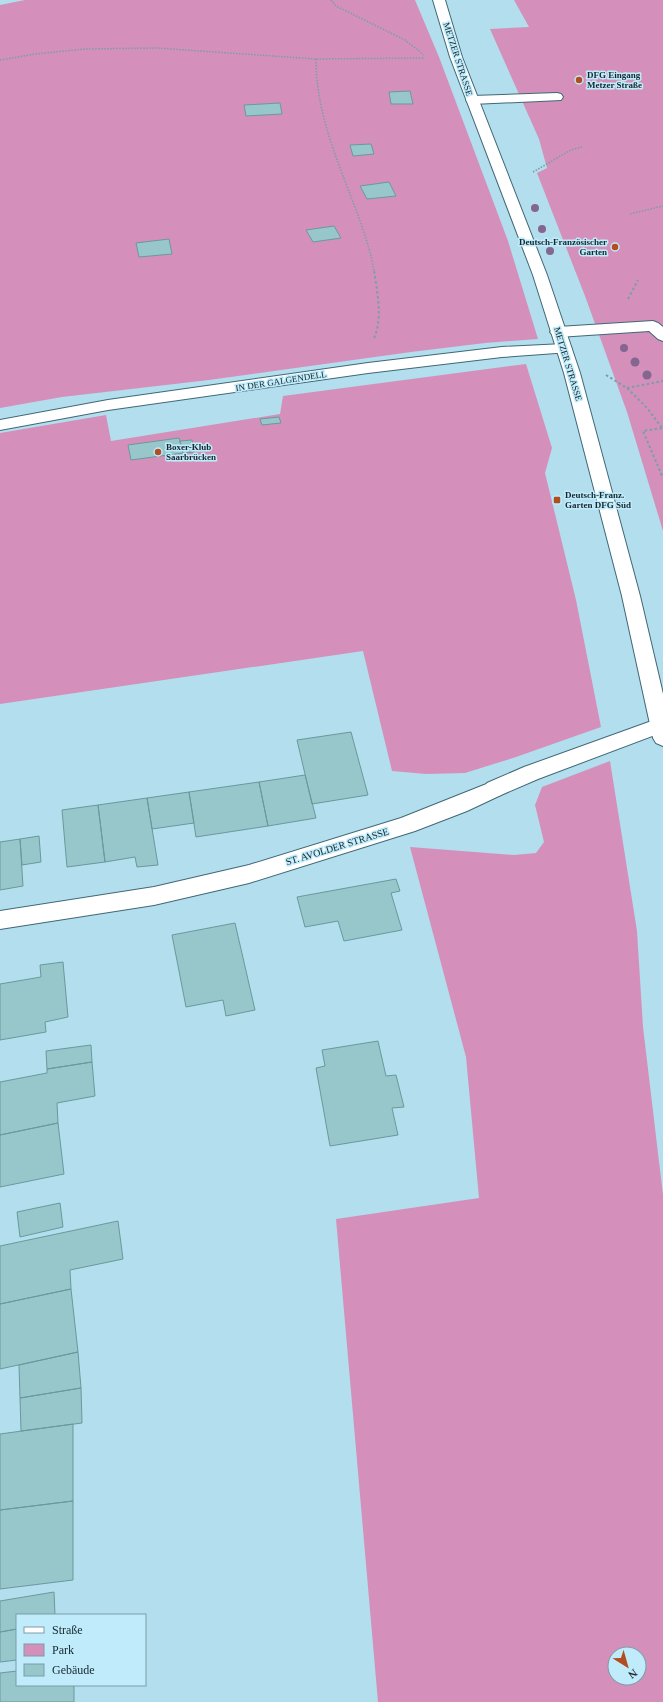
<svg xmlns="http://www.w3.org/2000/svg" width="663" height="1702" font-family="Georgia,serif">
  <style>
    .green { fill: #d490bb; fill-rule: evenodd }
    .building { fill: #97c7ca; stroke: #6a999c }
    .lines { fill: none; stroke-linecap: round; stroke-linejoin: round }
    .service-casing { stroke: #406876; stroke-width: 2 }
    .minor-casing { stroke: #406876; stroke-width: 2 }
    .primary-casing { stroke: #406876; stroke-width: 2 }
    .path-far1 { stroke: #7b9da9; stroke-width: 1.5; stroke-dasharray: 1.5 1.5; stroke-linecap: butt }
    .path { stroke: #7b9da9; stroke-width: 2; stroke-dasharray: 2.5 2.5; stroke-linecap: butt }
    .service { fill: #fff; fill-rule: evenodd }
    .minor { fill: #fff; fill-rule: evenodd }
    .primary { fill: #fff; fill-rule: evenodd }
    .tree { fill: #836791 }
    .poi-dot { fill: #b24d20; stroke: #bfebfb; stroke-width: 1.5 }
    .labels { text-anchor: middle; stroke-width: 3; stroke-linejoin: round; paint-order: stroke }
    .far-street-label { font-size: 9px; fill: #16272d; stroke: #bfebfb }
    .far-poi-label { font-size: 9px; font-weight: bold; fill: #16272d; stroke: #bfebfb; text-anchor: start }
    .street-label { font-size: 10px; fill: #16272d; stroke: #bfebfb }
  </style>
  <rect width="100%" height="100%" fill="#b2deed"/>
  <path class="green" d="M25 0H415L439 57 508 241 538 339 485 343 411 352 209 380 62 397 0 408V5Z
    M514 0H663V531L627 412 585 296 537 173 547 168 539 139 490 29 529 27Z
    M526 364 552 448 545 473 576 600 601 727 516 757 465 773 426 774 392 771 363 651 0 704V433L106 415 111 441 280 414 283 396Z
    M610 761 637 931 643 1027 663 1195V1702H378L336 1219 479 1198 466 1057 410 847 514 855 536 853 544 842 535 805 542 787ZM615 1654H639V1678H615Z"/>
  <path class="building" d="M410 91 413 104H391L389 92Z
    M280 103 282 114 246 116 244 105Z
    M371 144 374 154 353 156 350 145Z
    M389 182 396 196 367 199 360 186Z
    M334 226 341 238 313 242 306 230Z
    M169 239 172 254 139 257 136 243Z
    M279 417 281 423 262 425 260 419Z
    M179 438 183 453 131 460 128 445Z
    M192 440 194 452 183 453 180 441Z
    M351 732 368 795 312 804 297 740Z
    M305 775 316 818 268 826 259 782Z
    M259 782 268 826 196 837 189 792Z
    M189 792 194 823 152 829 147 798Z
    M147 798 158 865 137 867 135 857 105 862 98 805Z
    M98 805 105 862 67 867 62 810Z
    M39 836 41 862 22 865 20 839Z
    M20 839 23 886 0 890V842Z
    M396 879 400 891 391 893 402 930 344 941 338 921 305 927 297 897Z
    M235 923 255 1010 226 1016 223 1000 186 1007 172 935Z
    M63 962 68 1017 45 1022 46 1032 0 1040V984L41 977 40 965Z
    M378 1041 386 1076 396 1075 404 1107 392 1108 398 1135 330 1146 316 1068 325 1066 322 1050Z
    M91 1045 92 1062 47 1069 46 1051Z
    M92 1062 95 1096 57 1103 58 1123 0 1135V1082L47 1073V1069Z
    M58 1123 64 1174 0 1187V1135Z
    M60 1203 63 1227 20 1237 17 1212Z
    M118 1221 123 1259 70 1270 71 1289 0 1304V1246Z
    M71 1289 78 1352 0 1369V1304Z
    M78 1352 81 1388 20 1398 19 1365Z
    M81 1388 82 1423 21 1431 20 1398Z
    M73 1424V1501L0 1510V1434Z
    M73 1501V1580L0 1589V1510Z
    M54 1592 55 1615H17V1629L0 1632V1601Z
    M17 1629V1660L0 1662V1632Z
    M17 1671V1685H74V1702H0V1673Z"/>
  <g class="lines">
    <defs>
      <path id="service" d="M557 93 561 94 563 97 561 100 472 104 468 103 466 100 468 97 472 96Z
        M653 321 658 323 663 327V341L658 339 649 331 558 337 553 335 550 332 553 329 558 327Z
        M660 718H663V732L538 779 501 795 494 797 487 795 483 789 487 783 524 767Z"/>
      <path id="minor" d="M564 344 570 346 572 349 570 352 502 357 368 373 108 410 0 430V420L108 400 368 363 502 347Z
        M494 781 501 783 505 789 501 795 467 811 415 831 249 883 154 905 0 929V911L154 887 249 865 401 818Z"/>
      <path id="primary" d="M433 0H445L462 57 547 275 580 373 640 596 663 694V746L656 743 653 738 622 596 564 373 533 275 450 57Z"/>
    </defs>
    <use href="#service" class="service-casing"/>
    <use href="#minor" class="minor-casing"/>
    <use href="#primary" class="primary-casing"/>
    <path class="path-far1" d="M331 0 336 6 405 40 424 55
      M316 59C316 116 340 166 359 218 365 235 371 253 374 271
      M0 60 35 54 85 49 157 48 316 59 425 58
      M533 172 571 150 582 147
      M630 214 663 206"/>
    <path class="path" d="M628 299 638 280
      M374 338C383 318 377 291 374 270
      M606 375 627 388 647 408 663 429
      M627 388 663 381
      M662 428 643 431 663 478"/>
    <use href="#service" class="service"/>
    <use href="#minor" class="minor"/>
    <use href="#primary" class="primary"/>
  </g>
  <g class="tree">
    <circle cx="535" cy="208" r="4"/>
    <circle cx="542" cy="229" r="4"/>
    <circle cx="550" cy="251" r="4"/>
    <circle cx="624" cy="348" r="4"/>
    <circle cx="635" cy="362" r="4.5"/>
    <circle cx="647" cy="375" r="4.5"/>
  </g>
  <g class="poi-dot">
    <circle cx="579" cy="80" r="4"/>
    <circle cx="615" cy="247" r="4"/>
    <circle cx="158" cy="452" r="4"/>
    <rect x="553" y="496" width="8" height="8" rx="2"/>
  </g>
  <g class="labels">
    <g class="far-street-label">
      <text transform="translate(458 59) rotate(72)" y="3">METZER STRASSE</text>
      <text transform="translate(568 364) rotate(73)" y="3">METZER STRASSE</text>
      <text transform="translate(281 381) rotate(-9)" y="3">IN DER GALGENDELL</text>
    </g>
    <g class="far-poi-label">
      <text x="587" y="78">DFG Eingang<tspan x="587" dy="10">Metzer Straße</tspan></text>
      <text x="607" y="245" text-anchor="end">Deutsch-Französischer<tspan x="607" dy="10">Garten</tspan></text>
      <text x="166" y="450">Boxer-Klub<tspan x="166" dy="10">Saarbrücken</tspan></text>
      <text x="565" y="498">Deutsch-Franz.<tspan x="565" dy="10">Garten DFG Süd</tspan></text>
    </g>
    <g class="street-label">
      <text transform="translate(337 846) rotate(-17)" y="4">ST. AVOLDER STRASSE</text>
    </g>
  </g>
  <rect x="16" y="1614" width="130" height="72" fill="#bfebfb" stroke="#7b9da9"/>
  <rect x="24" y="1627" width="20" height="6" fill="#ffffff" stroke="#7b9da9"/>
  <text x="52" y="1634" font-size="12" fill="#16272d">Straße</text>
  <rect x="24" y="1644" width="20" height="12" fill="#d490bb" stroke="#7b9da9"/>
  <text x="52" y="1654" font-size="12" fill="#16272d">Park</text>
  <rect x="24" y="1664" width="20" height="12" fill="#97c7ca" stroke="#7b9da9"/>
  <text x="52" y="1674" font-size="12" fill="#16272d">Gebäude</text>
  <g transform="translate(627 1666) rotate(143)"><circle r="19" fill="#bfebfb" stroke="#7b9da9"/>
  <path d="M0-3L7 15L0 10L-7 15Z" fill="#b24d20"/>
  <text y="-6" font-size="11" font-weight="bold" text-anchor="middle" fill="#16272d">N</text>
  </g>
</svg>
